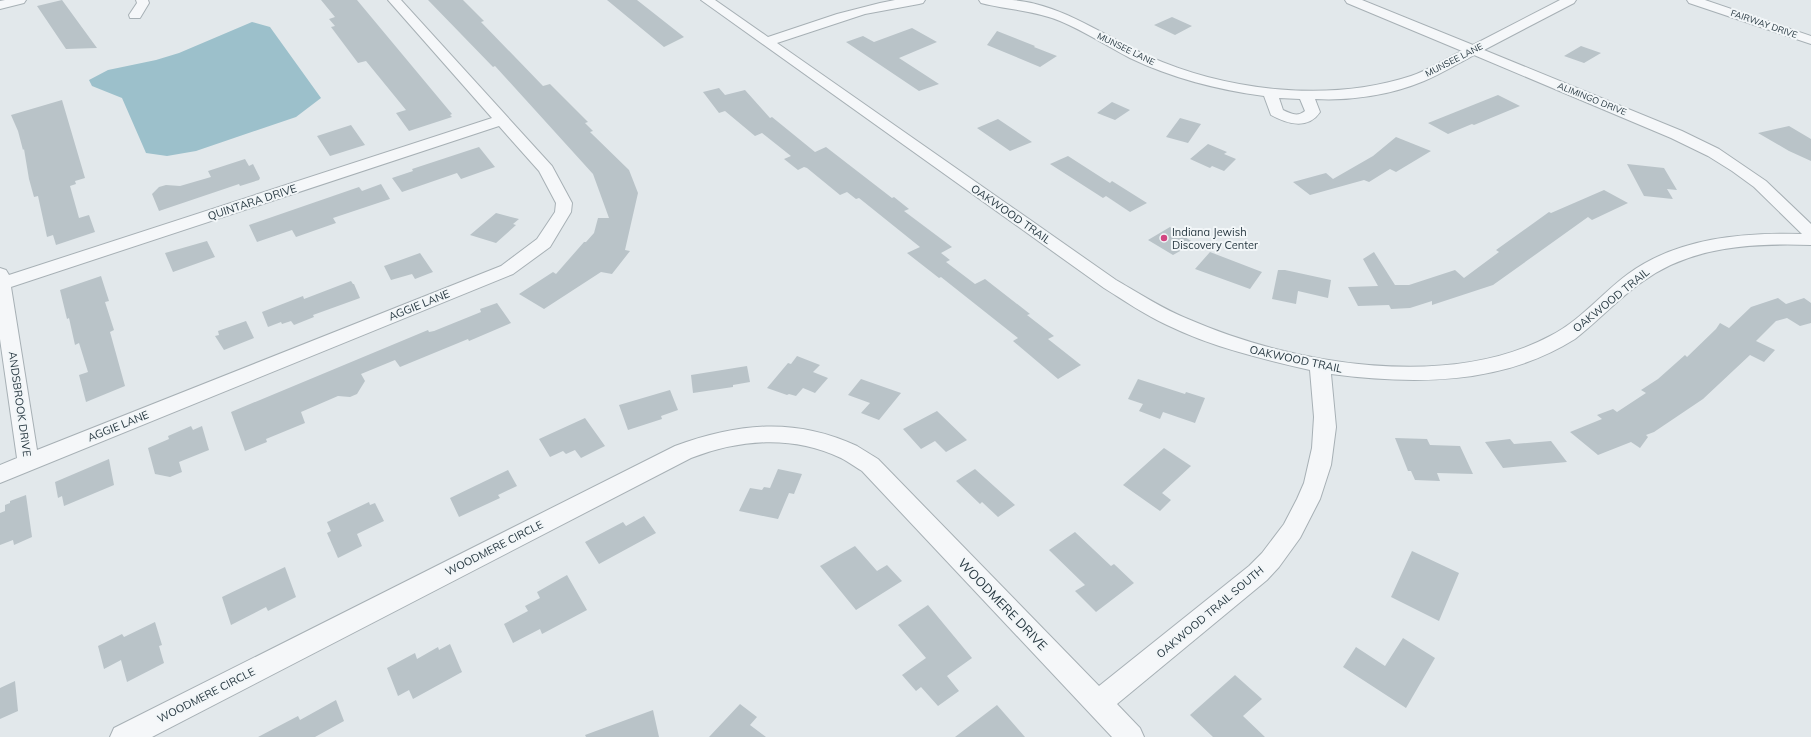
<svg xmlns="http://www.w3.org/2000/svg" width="1811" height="737" font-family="Mulish,sans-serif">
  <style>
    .water { fill: #9cc0cb }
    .building { fill: #b9c3c8 }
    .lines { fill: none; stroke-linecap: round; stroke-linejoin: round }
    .street-casing { stroke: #a7b0b5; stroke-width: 2 }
    .street { fill: #f5f7f9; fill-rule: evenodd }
    .poi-dot { fill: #d24581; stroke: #f2f6f8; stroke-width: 1.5 }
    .labels { text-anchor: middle; stroke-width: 4; stroke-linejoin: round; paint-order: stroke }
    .far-street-label { font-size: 9px; fill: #293a43; stroke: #f2f6f8 }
    .street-label { font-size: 11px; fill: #293a43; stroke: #f2f6f8 }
    .poi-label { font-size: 11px; fill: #293a43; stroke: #f2f6f8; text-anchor: start }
    .near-street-label { font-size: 13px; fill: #293a43; stroke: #f2f6f8 }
  </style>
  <rect width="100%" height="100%" fill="#e2e8eb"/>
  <path class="water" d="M252 22 270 27 321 98 296 117 196 151 167 156 146 153 122 98 92 86 89 80 108 70 156 60 179 53Z"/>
  <path class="building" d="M62 0 97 48 66 49 37 6Z
    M321 0H357L452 114 450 115 452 117 409 131 396 113 406 110 366 61 358 63 331 27 335 26 329 19 335 17Z
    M428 0H463L484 21 481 22 543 86 550 84 588 122 585 123 593 131 590 132 629 170 638 193 625 250 630 251 612 274 601 272 544 309 519 294 553 272 556 274 584 242H586L594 233 598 218H609L593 174 495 66 493 67Z
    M607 0H637L684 37 664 47Z
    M1172 17 1192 26 1175 35 1154 25Z
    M912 28 937 42 899 58 939 84 919 91 846 42 863 36 874 42Z
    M997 31 1035 46 1034 47 1057 56 1040 67 987 45Z
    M1581 46 1601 53 1584 63 1564 56Z
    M719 88 725 95 745 90 770 118 772 117 815 152 826 147 892 198 894 197 909 209 904 211 952 247 941 253 950 260 946 262 975 284 985 279 1030 314 1027 315 1054 336 1048 339 1081 365 1058 379 1013 341 1018 338 941 277 939 278 907 253 920 247 859 198 856 199 847 192 840 195 807 168 804 167 798 170 784 159 791 156 762 133 755 136 725 111 719 113 703 92Z
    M1498 95 1520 106 1474 125 1472 124 1448 134 1428 123Z
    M62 100 85 178 75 181 76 184 70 186 79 218 89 215 95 232 56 245 53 235 47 237 38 196 34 197 29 179 24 149 23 150 18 131 11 115Z
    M1112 102 1130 110 1115 120 1097 113Z
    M1180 118 1201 124 1188 143 1166 137Z
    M998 119 1032 142 1010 151 977 128Z
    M351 125 365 145 330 156 317 136Z
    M1789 126 1811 139V161L1789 151 1758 133Z
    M1396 137 1431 151 1396 172 1390 169 1369 182 1364 180 1310 195 1293 182 1326 173 1333 179 1373 156Z
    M1208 144 1227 152 1224 154 1236 159 1224 171 1212 166 1210 168 1190 159Z
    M479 147 495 167 461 179 457 173 402 192 392 178 413 171 412 169Z
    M1068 156 1110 183 1112 181 1147 203 1130 212 1106 196 1103 198 1050 164Z
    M245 159 249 166 253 164 260 178 259 180 240 186 239 184 159 211 152 194 159 187 166 185 180 186 211 177 208 171Z
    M1627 164 1664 168 1677 190 1667 189 1673 199 1644 196Z
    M381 184 390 199 333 218 336 223 296 237 292 230 257 242 249 225 359 187 362 191Z
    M1604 190 1628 203 1592 220 1588 217 1493 285 1432 305V301L1410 308 1391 309 1389 305 1358 306 1348 287 1378 286 1363 259 1374 252 1395 285H1409L1455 270 1464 278 1499 252 1496 250 1549 212 1551 213Z
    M496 213 519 219 513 224 516 225 496 243 470 235Z
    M1170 227 1194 243 1173 255 1148 240Z
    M207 241 215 257 173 272 165 253Z
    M1210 252 1262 272 1250 289 1195 269Z
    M420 253 433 272 415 279 412 274 391 280 384 266Z
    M1278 270H1285L1331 280 1328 298 1298 291 1296 304 1272 299Z
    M101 276 109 301 105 302 114 330 110 332 125 386 86 402 79 375 88 372 79 343 75 345 69 318 67 319 60 290Z
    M351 281 353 284H354L360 298 313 315 314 317 294 325 291 321 282 324 281 322 268 327 262 312 303 296 304 299Z
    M1778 298 1786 304 1804 298 1811 303V323L1800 326 1787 318 1776 321 1756 341 1775 350 1764 362 1750 355 1703 399 1654 432 1646 435 1648 437 1640 448 1631 442 1598 455 1570 432 1602 419 1597 415 1613 409 1617 412 1646 393 1641 390 1658 379 1685 355 1687 357 1716 329 1720 323 1729 328 1751 307Z
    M497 303 511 323 469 341 468 339 400 367 395 360 361 374 365 381 357 394 350 397 338 396 301 412 305 423 266 439 267 442 245 451 231 412 428 330 429 332 434 331 481 312 480 309Z
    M246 321 254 338 224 350 215 336 219 335 218 331Z
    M797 356 820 365 813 372 828 378 815 393 803 388 796 396 789 394 787 395 767 388 788 363 791 364Z
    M747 366 750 382 733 385V387L693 393 691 375Z
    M861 379 901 393 879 420 861 413 870 403 848 395Z
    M1138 379 1185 394 1186 392 1205 398 1195 423 1163 412 1160 419 1139 411 1143 404 1128 399Z
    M670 390 678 410 661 416 662 419 628 430 619 405Z
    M937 411 967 440 946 452 935 441 921 449 903 429Z
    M585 418 605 446 581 458 575 450 566 454 563 451 550 457 539 439Z
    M191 426 193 430 202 426 209 450 179 462 182 472 170 477 155 474 148 448 169 439 168 436Z
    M1395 438 1427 439 1430 445 1460 446 1473 474 1437 473 1440 481 1415 480 1411 471H1408Z
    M1510 439 1514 444 1551 441 1567 462 1503 468 1485 442Z
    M1164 448 1191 466 1162 493 1171 500 1160 511 1123 485Z
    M109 459 114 485 64 506 62 496 58 498 55 482Z
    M778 469 802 474 794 494 789 493 778 519 739 511 750 488 762 490 764 487 770 488Z
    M975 469 1015 505 998 517 982 502 980 504 956 481Z
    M508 470 517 486 498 495 500 498 459 517 450 498Z
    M26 495 32 537 14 545 13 540 0 545V513L5 511V505L10 503V501Z
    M369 502 370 505 375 503 384 521 357 534 362 546 338 558 327 533 331 531 327 522Z
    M644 516 656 533 599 564 585 542 623 522 626 526Z
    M1075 532 1111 566 1114 564 1134 583 1096 612 1075 591 1085 585 1049 550Z
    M855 546 877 571 887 565 902 581 856 610 820 566Z
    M1412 551 1459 573 1439 621 1391 597Z
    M285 567 296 597 268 611 266 607 231 625 222 597Z
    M567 575 587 610 542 634 540 629 513 643 504 624 528 611 525 606 540 598 537 592Z
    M928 605 972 658 947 676 959 691 938 706 921 687 916 691 902 675 926 658 898 625Z
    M155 622 162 645 159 646 164 663 127 682 121 660 104 669 98 646 122 634 124 637Z
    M1403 638 1435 658 1406 708 1343 667 1356 647 1385 666Z
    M450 644 462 672 413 699 409 690 398 696 387 668 415 653 417 659 438 647 439 650Z
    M1235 675 1262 699 1243 716 1265 737H1213L1190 715Z
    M15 681 18 711 0 719V688Z
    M336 700 344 721 315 737H258L298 716 300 720Z
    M740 704 757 717 750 725 766 737H709Z
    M997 705 1025 737H955Z
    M653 710 659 737H586L585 735Z"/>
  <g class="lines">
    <defs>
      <path id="street" d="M5 0H26L24 3 0 9V1Z
        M136 0H148L149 3 140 18H130L129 15 137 3Z
        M388 0H401L552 166 572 203 571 212 550 247 513 274 0 483V465L17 458 0 339V268L6 270 9 275 492 118ZM499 126 539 171 556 203 555 212 537 239 501 266 37 450 11 287Z
        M701 0H715L768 37 837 14 880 3 895 0H925L923 3 919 4 865 14 777 43 1116 280C1140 294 1163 309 1188 319 1291 364 1447 391 1550 336 1580 321 1601 294 1628 274 1677 238 1743 232 1802 234L1754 187 1732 171 1708 156 1671 138 1474 55C1457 64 1441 74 1424 81 1391 95 1351 101 1315 99L1320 112C1308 130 1287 124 1271 115L1264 96C1218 90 1172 78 1130 58 1107 46 1084 31 1060 21 1033 10 1008 10 981 3L979 0C990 0 1001 0 1012 0 1062 4 1104 36 1148 56 1226 91 1329 103 1411 76 1429 70 1445 59 1462 51L1347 3 1345 0H1362L1473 45 1560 0H1576L1574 3 1484 50 1682 131 1719 149 1766 181 1811 224V245C1752 243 1691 246 1642 282 1618 299 1598 321 1575 339 1502 385 1414 385 1331 374L1336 427 1331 465 1320 499 1300 538 1279 567 1267 580 1117 704 1140 728 1144 737H1112L862 471C855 467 849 462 841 458 793 435 740 439 691 458L152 737H110L114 728 675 446C738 423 795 417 857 446 864 450 871 455 878 459L1099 686 1249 566 1262 553 1284 524 1297 499 1304 483 1312 448 1314 417 1310 370C1262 359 1212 347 1167 325 1145 315 1125 301 1104 288ZM1279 98 1300 99 1305 111C1298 117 1291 114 1283 110Z
        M1687 0H1705L1811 36V44L1689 3Z"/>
    </defs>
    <use href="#street" class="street-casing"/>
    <use href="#street" class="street"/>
  </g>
  <circle class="poi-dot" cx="1164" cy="238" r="4"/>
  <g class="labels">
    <g class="far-street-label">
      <text transform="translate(1764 24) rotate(19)" y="3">FAIRWAY DRIVE</text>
      <text transform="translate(1126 49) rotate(26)" y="3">MUNSEE LANE</text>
      <text transform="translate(1454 60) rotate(-27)" y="3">MUNSEE LANE</text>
      <text transform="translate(1592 99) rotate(22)" y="3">ALIMINGO DRIVE</text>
    </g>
    <g class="street-label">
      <text transform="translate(252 202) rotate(-18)" y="4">QUINTARA DRIVE</text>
      <text transform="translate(1011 214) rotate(35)" y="4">OAKWOOD TRAIL</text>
      <text transform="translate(1611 300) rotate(-39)" y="4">OAKWOOD TRAIL</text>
      <text transform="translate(419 305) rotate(-22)" y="4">AGGIE LANE</text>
      <text transform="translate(1296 359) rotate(12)" y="4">OAKWOOD TRAIL</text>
      <text transform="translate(20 404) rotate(82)" y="4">ANDSBROOK DRIVE</text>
      <text transform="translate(118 426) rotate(-22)" y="4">AGGIE LANE</text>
      <text transform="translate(494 548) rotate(-27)" y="4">WOODMERE CIRCLE</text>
      <text transform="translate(1210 612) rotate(-40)" y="4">OAKWOOD TRAIL SOUTH</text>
      <text transform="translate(206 695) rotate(-27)" y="4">WOODMERE CIRCLE</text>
    </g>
    <g class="poi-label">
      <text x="1172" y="236">Indiana Jewish<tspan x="1172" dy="13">Discovery Center</tspan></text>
    </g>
    <g class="near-street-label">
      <text transform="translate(1003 604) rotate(46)" y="5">WOODMERE DRIVE</text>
    </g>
  </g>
</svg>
